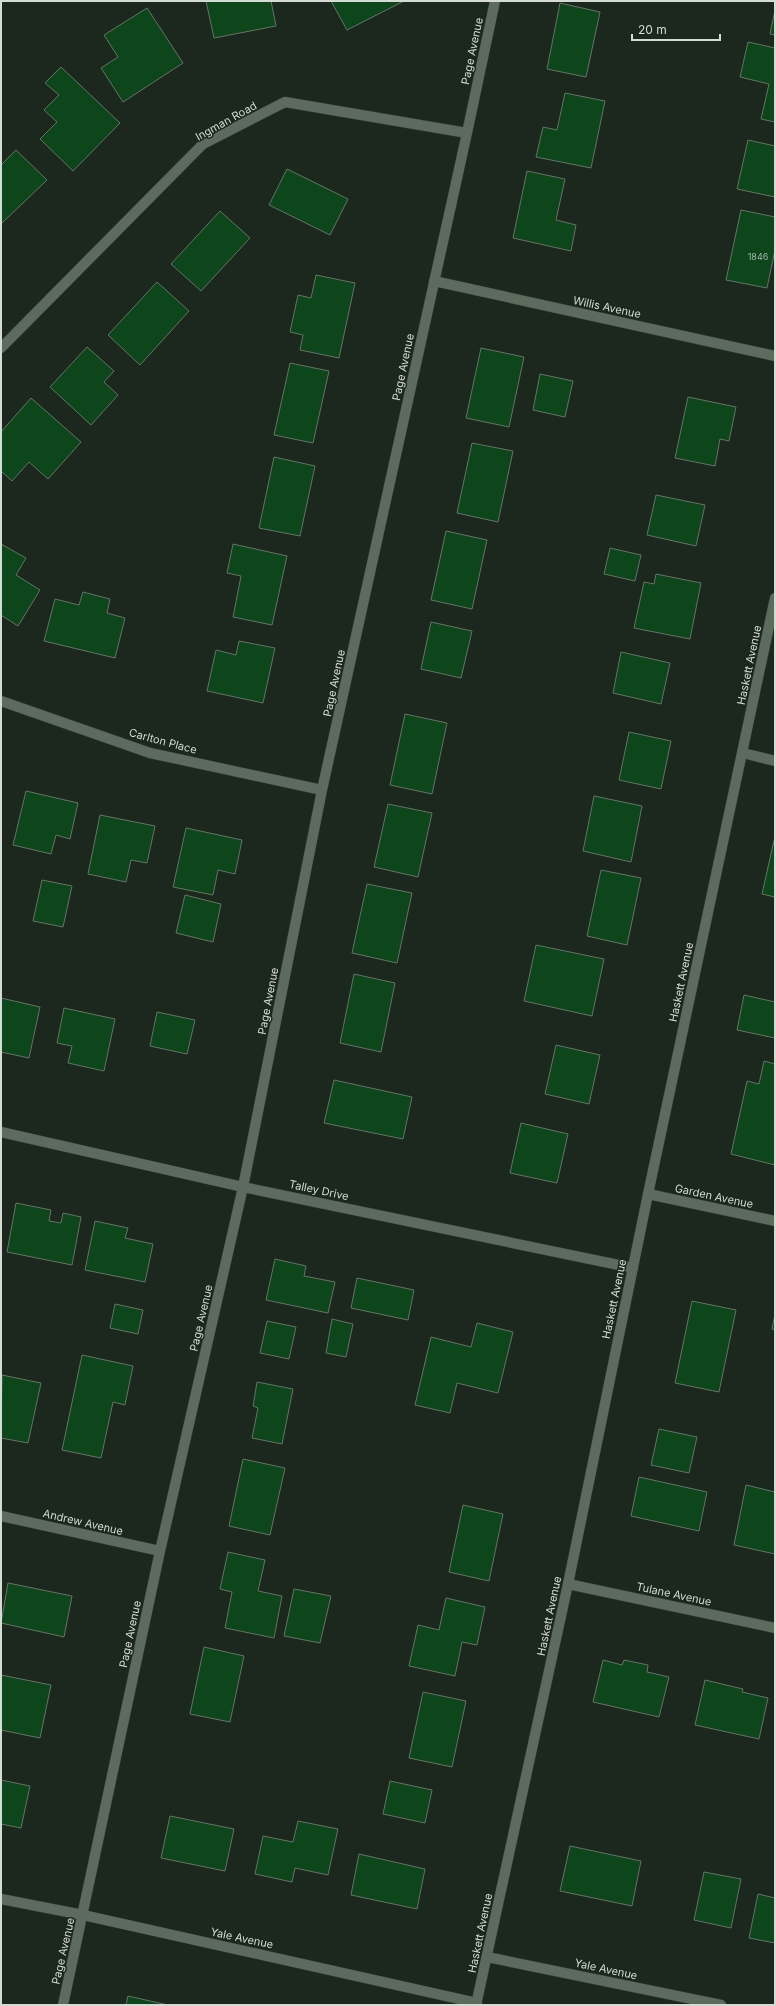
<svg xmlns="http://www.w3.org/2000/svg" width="776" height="2006" font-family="Inter,sans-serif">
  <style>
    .building { fill: #0c461a; stroke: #667367 }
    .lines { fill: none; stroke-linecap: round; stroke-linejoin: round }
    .minor-casing { stroke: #374138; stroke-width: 11 }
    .tertiary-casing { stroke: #374138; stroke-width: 11 }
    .minor { stroke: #5d6a5e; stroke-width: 10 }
    .tertiary { stroke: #5d6a5e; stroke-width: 10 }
    .labels { text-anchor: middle; stroke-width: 3; stroke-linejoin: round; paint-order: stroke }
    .number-label { font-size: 9px; fill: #a2b6a6 }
    .street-label { font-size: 11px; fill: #d4dbd4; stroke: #1c271d }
  </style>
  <rect width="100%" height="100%" fill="#1c271d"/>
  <path class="building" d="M206 1H271L276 26 214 38Z
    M331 1H404L347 30Z
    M560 3 600 12 586 77 547 69Z
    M147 8 183 63 123 102 101 68 118 57 104 35Z
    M775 10V35L770 34Z
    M748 42 775 48V122L761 119 769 84 740 77Z
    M61 67 120 123 73 171 40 139 57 122 44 110 59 95 45 83Z
    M565 93 605 101 591 168 536 157 543 127 557 130Z
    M748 140 775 146V197L737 189Z
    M16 150 47 180 1 224V165Z
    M287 169 348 199 330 235 269 205Z
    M527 171 565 179 556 220 576 225 571 251 513 238Z
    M741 210 775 217V250L767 288 726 280Z
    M220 211 250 238 201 291 171 264Z
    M316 275 355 283 339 358 300 350 303 335 290 332 298 295 311 298Z
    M157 282 189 311 140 365 108 335Z
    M87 347 114 371 104 382 118 395 91 425 50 387Z
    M481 348 524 357 509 427 466 418Z
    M290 363 329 371 313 443 274 435Z
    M540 374 573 381 565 417 533 410Z
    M688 397 736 407 729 441 720 439 715 466 675 458Z
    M31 398 81 442 48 479 29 462 12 481 1 471V432Z
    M472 443 513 451 498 522 457 513Z
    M274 457 315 466 300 536 259 528Z
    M656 495 705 505 696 546 647 535Z
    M446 531 487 540 472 609 431 600Z
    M1 544 26 558 16 575 40 590 18 626 1 615Z
    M233 544 287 556 272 625 233 617 241 576 227 573Z
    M610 548 641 555 635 581 604 574Z
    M656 574 701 583 690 639 634 628 644 582 654 584Z
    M83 592 110 599 107 613 125 618 115 658 44 641 55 599 79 605Z
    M431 622 472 631 461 678 421 669Z
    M239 641 275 648 263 703 207 691 216 650 236 655Z
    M621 652 670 663 661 704 613 693Z
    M405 714 447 723 432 794 390 785Z
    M629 732 671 741 661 789 619 780Z
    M26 791 78 803 70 839 56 835 51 854 13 845Z
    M594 796 642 806 631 862 583 851Z
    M388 804 432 813 418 877 374 867Z
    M100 815 155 826 147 863 131 860 126 882 88 874Z
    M186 828 242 840 235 874 218 870 213 895 173 887Z
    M775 836V897L762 894Z
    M601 870 641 878 627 945 587 936Z
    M42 880 72 886 63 927 33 921Z
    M367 884 412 893 397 963 352 953Z
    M185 895 221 904 213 942 176 933Z
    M536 945 604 959 592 1016 524 1001Z
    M354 974 395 983 381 1052 340 1043Z
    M744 995 775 1002V1038L737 1030Z
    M1 998 40 1007 29 1058 1 1052Z
    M64 1008 115 1019 104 1071 68 1063 72 1046 57 1043Z
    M157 1012 195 1020 187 1054 150 1046Z
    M556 1045 600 1055 589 1104 545 1094Z
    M764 1061 775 1064V1165L731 1154 747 1081 759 1084Z
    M334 1080 412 1097 403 1139 324 1123Z
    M521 1123 568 1134 557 1183 510 1173Z
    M16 1203 51 1210 49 1221 61 1223 63 1213 81 1217 72 1265 7 1252Z
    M95 1221 128 1228 125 1238 153 1244 145 1282 85 1270Z
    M275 1259 306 1266 304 1276 335 1282 328 1313 266 1300Z
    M357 1278 414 1290 408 1320 351 1308Z
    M692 1301 736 1310 719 1392 675 1383Z
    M115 1304 143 1310 138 1334 110 1328Z
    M775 1314V1330L772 1329Z
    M332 1319 353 1324 346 1357 326 1353Z
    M267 1321 296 1327 289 1359 260 1353Z
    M477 1323 513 1332 498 1393 457 1383 450 1413 415 1405 431 1337 471 1347Z
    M82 1355 133 1366 125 1405 113 1402 101 1458 62 1450Z
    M2 1375 41 1383 28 1443 1 1438Z
    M257 1382 293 1389 282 1444 252 1438 258 1408 253 1406Z
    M659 1429 697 1437 689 1473 651 1465Z
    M243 1459 285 1468 270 1535 229 1526Z
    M639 1477 707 1492 699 1531 631 1516Z
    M746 1485 775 1492V1554L734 1545Z
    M463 1505 503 1514 489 1581 449 1572Z
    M228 1552 265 1560 258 1591 282 1596 274 1638 225 1628 232 1592 220 1589Z
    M8 1583 72 1596 64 1637 1 1623Z
    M294 1589 331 1596 320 1643 284 1636Z
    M446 1598 485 1607 477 1645 462 1642 455 1676 409 1666 418 1625 439 1630Z
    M204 1647 244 1656 230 1722 190 1714Z
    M603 1660 622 1665 624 1660 648 1665 647 1672 669 1677 659 1717 593 1702Z
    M1 1675 51 1685 40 1738 1 1730Z
    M705 1680 743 1689 742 1692 768 1698 759 1739 695 1725Z
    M423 1692 466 1701 452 1767 409 1758Z
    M1 1780 30 1786 21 1828 1 1824Z
    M390 1781 432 1790 425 1823 383 1814Z
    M170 1816 234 1829 225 1871 161 1858Z
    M298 1821 338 1829 328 1875 295 1868 292 1882 255 1874 263 1836 293 1842Z
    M570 1846 641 1861 632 1906 560 1891Z
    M359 1854 425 1869 417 1909 351 1895Z
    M704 1872 741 1879 731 1928 694 1920Z
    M758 1894 775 1898V1943L749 1938Z
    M128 1996 168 2005H126Z"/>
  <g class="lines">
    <defs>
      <path id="minor" d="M434 281 775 356
        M1 348 203 144 285 102 467 133
        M1 701 150 753 322 790
        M743 753 775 761
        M1 1132 243 1187 633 1268
        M648 1194 775 1221
        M1 1516 160 1551
        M568 1584 775 1628
        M1 1899 83 1915 477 2003
        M487 1957 721 2005
        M63 2005 160 1551 243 1187 322 790 467 133 495 1"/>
      <path id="tertiary" d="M476 2005 568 1584 648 1194 775 598"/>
    </defs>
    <use href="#minor" class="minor-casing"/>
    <use href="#tertiary" class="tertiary-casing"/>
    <use href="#minor" class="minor"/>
    <use href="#tertiary" class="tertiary"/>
  </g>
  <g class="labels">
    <g class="number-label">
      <text x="758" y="260">1846</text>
    </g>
    <g class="street-label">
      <text transform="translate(472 51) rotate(-78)" y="4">Page Avenue</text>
      <text transform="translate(226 121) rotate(-29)" y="4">Ingman Road</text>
      <text transform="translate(607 307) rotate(12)" y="4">Willis Avenue</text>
      <text transform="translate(403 367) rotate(-78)" y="4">Page Avenue</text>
      <text transform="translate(749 665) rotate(-78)" y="4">Haskett Avenue</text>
      <text transform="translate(334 683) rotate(-78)" y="4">Page Avenue</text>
      <text transform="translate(163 741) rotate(15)" y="4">Carlton Place</text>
      <text transform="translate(681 982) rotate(-78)" y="4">Haskett Avenue</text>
      <text transform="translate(268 1001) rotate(-79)" y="4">Page Avenue</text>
      <text transform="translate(319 1190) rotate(12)" y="4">Talley Drive</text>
      <text transform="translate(714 1196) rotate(12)" y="4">Garden Avenue</text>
      <text transform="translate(614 1299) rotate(-78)" y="4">Haskett Avenue</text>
      <text transform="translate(201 1318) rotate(-77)" y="4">Page Avenue</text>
      <text transform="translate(83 1522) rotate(13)" y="4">Andrew Avenue</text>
      <text transform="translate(674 1594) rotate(12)" y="4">Tulane Avenue</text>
      <text transform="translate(549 1616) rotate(-78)" y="4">Haskett Avenue</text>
      <text transform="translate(130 1634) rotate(-78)" y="4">Page Avenue</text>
      <text transform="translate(480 1933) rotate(-78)" y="4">Haskett Avenue</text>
      <text transform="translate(242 1938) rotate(12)" y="4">Yale Avenue</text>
      <text transform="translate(63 1951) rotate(-77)" y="4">Page Avenue</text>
      <text transform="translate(606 1969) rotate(12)" y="4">Yale Avenue</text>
    </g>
  </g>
  <rect width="776" height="2006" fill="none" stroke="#d4dbd4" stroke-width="4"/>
  <path d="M632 34v6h88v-6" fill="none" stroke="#d4dbd4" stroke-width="2"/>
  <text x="638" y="34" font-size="12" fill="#d4dbd4" stroke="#1c271d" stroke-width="3" paint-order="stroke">20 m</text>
</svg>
